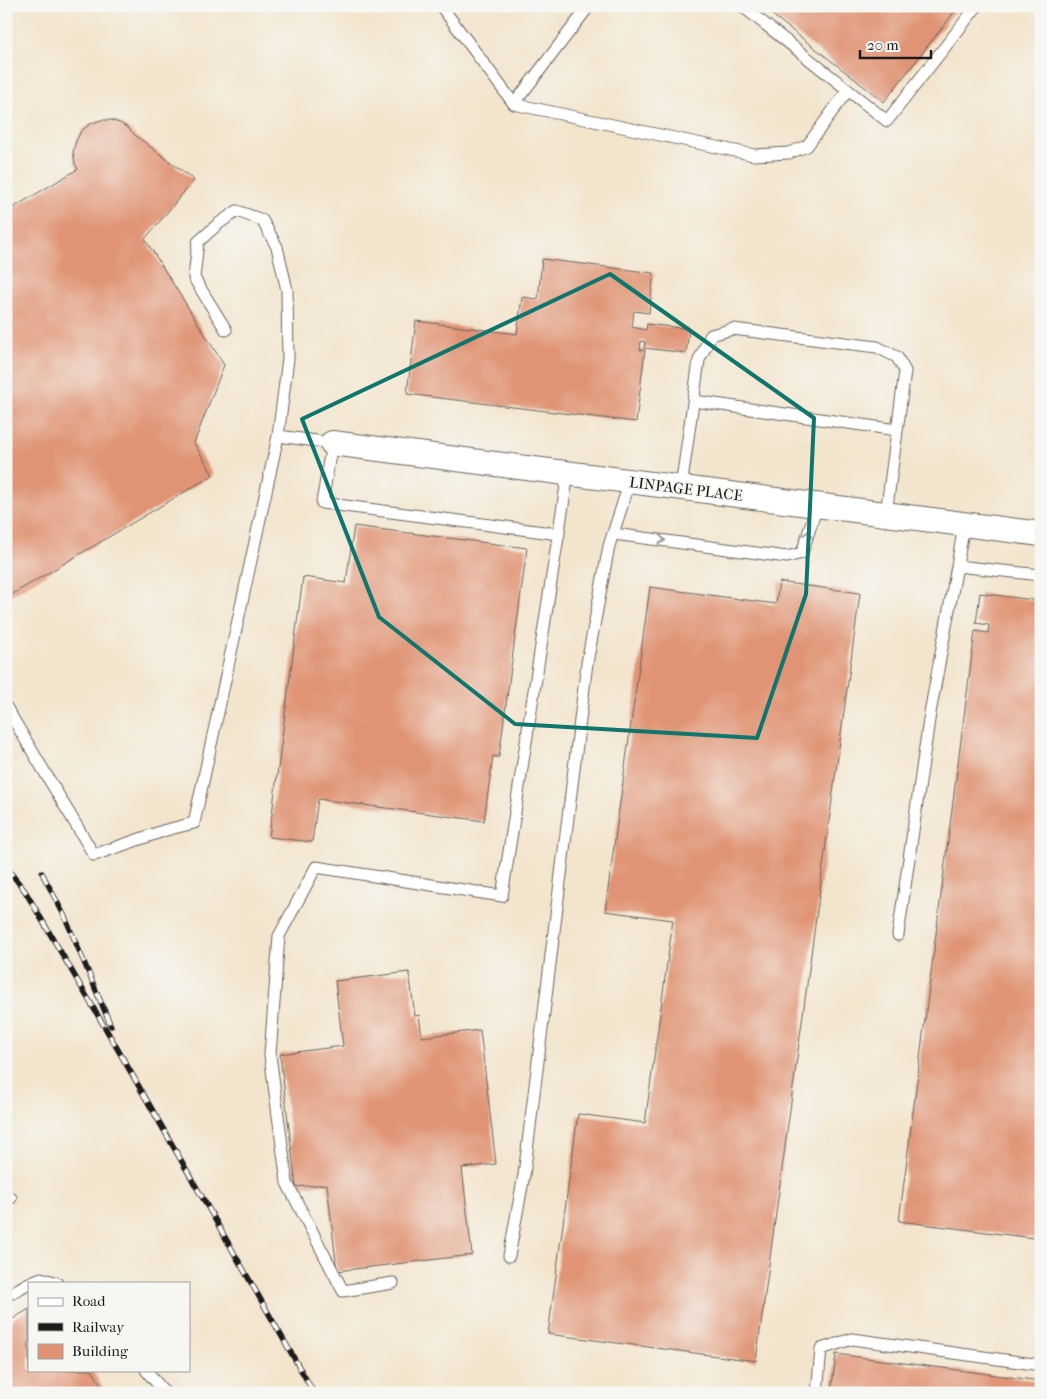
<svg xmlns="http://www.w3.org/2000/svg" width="1047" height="1399" font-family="'IM FELL French Canon',serif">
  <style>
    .building { fill: #e09474 }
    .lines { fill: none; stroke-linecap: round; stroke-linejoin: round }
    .lane-casing { stroke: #67625a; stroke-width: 13 }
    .street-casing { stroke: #67625a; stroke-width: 26 }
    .lane { stroke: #fff; stroke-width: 11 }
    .street { stroke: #fff; stroke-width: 24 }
    .rail-casing { stroke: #1c1c1c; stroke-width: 5.5 }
    .rail { stroke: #f6f6f2; stroke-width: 4; stroke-dasharray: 11; stroke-linecap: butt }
    .oneway { stroke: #999 }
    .marked { fill: none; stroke: #0f766e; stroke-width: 4; stroke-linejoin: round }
    .labels { text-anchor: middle; stroke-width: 4; stroke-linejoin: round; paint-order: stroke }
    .street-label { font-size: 15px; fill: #1c1c1c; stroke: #f6f6f2 }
  </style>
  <rect width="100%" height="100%" fill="#f6f6f2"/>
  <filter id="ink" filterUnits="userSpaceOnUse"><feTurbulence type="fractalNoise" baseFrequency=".02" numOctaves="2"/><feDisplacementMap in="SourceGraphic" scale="10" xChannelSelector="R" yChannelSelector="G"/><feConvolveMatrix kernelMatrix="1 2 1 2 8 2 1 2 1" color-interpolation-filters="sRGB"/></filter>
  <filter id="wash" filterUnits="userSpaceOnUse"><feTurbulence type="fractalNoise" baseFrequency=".0096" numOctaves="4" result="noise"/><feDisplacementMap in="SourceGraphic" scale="20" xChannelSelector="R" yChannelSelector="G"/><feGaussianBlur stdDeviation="1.12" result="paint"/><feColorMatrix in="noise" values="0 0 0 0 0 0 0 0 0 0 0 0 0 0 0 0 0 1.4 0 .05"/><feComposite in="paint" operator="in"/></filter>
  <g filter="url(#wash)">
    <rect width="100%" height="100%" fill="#f3e4cc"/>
    <g id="blocks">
      <path class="building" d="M761 6H959L884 102Z
        M101 120H111L120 123 128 128 135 135 194 180 145 239 224 365 194 443 213 475 6 598V212L78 169 75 164 73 152 76 141 81 131 90 124Z
        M542 259 654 273 649 313 634 311 632 327 646 330 647 324 689 329 686 353 644 348 645 342 641 341 640 350H645L636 422 407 394 416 321 517 334 522 297 538 299Z
        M354 526 527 548 499 757 493 756 484 821 318 799 312 842 269 837 303 577 346 583Z
        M779 582 860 593 756 1361 548 1334 578 1114 645 1123 673 920 605 911 650 587 776 604Z
        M980 593 1041 601V1239L899 1221 975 631 988 633 989 625 976 623Z
        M409 972 415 1016 419 1015 422 1037 480 1030 496 1164 462 1168 472 1255 337 1271 327 1184 296 1187 280 1054 343 1046 335 981Z
        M29 1309V1370H92L106 1393H6V1323Z
        M836 1354 1041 1381V1393H831Z"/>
    </g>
  </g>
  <g filter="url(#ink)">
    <use href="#blocks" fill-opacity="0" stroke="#67625a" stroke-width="1"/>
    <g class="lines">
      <defs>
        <path id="lane" d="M441 6 514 104 589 6
          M742 6 887 121 977 6
          M514 104 754 155 789 153 807 146 848 90
          M226 330 194 278 198 242 218 224 237 211 262 220 277 247 287 290 288 359 278 436
          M694 401 897 430
          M681 488 699 360 711 335 733 329 877 347 897 357 905 371 886 514
          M964 525 957 566 1041 575
          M614 534 787 557 802 553 817 506
          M6 707 94 855 166 830 194 823 278 436 332 443 322 503 559 534
          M898 935 930 713 957 566
          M6 1201 11 1198
          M509 1256 524 1175 587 663 609 546 630 481
          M29 1283 41 1278 57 1283
          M393 1283 343 1291 287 1183 270 1055 279 936 316 867 502 896 568 473
          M6 1296 29 1283
          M146 1370 165 1393
          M817 1393 821 1349 852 1339 1041 1365"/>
        <path id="street" d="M332 443 1041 534"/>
      </defs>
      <use href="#lane" class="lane-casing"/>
      <use href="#street" class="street-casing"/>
      <use href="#lane" class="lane"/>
      <use href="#street" class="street"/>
      <defs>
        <path id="rail" d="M6 867 25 891 117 1048 314 1393
          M42 873 65 917 111 1026"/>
      </defs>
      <use href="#rail" class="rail-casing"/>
      <use href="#rail" class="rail"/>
    </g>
    <defs><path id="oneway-chevron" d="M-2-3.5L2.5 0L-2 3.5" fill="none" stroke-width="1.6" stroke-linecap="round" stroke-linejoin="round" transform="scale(1.25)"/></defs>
    <g class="oneway">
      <use href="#oneway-chevron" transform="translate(808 534) rotate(-72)"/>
      <use href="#oneway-chevron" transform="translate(662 540) rotate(8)"/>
    </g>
  </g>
  <path class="marked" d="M610 274 814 418 806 594 757 738 515 724 379 617 302 419Z"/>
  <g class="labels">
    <g class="street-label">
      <text transform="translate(686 489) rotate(7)" y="5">LINPAGE PLACE</text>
    </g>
  </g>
  <rect width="1047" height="1399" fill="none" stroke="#f6f6f2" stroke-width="25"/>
  <rect x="28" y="1282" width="162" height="90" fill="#f6f6f2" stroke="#9f9f9c"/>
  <rect x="38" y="1298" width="25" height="8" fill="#ffffff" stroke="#9f9f9c"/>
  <text x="72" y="1306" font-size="15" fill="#1c1c1c">Road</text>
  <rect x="38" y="1323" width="25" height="8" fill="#1c1c1c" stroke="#9f9f9c"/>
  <text x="72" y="1332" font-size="15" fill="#1c1c1c">Railway</text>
  <rect x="38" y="1344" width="25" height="15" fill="#e09474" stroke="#9f9f9c"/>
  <text x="72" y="1356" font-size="15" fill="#1c1c1c">Building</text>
  <path d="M860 50v8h71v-8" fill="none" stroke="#1c1c1c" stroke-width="2.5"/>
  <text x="867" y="50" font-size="15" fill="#1c1c1c" stroke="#f6f6f2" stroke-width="4" paint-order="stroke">20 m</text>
</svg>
